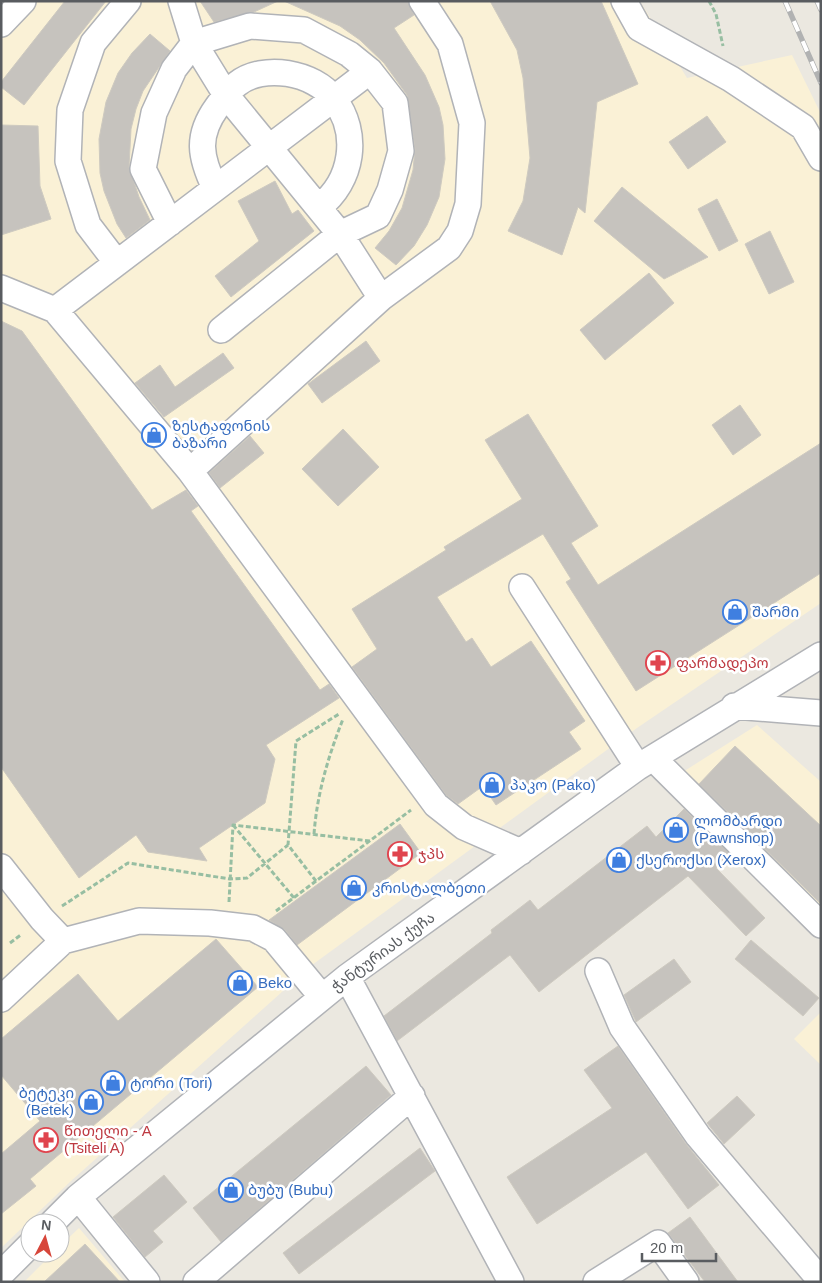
<svg xmlns="http://www.w3.org/2000/svg" width="822" height="1283" font-family="Helvetica,'Noto Sans Georgian',sans-serif">
  <style>
    .commercial { fill: #faf1d6 }
    .building { fill: #c6c3be; stroke: #cecac0 }
    .lines { fill: none; stroke-linecap: round; stroke-linejoin: round }
    .minor-casing { stroke: #b1b3b7; stroke-width: 28 }
    .path { stroke: #97bea2; stroke-width: 3; stroke-dasharray: 5 2.5; stroke-linecap: butt }
    .minor { stroke: #fff; stroke-width: 25 }
    .rail-casing { stroke: #b1b2b2; stroke-width: 5.5 }
    .rail { stroke: #fff; stroke-width: 4; stroke-dasharray: 11; stroke-linecap: butt }
    .labels { text-anchor: middle; stroke-width: 5; stroke-linejoin: round; paint-order: stroke }
    .shop-label { font-size: 15px; fill: #366cbe; stroke: #fff; text-anchor: start }
    .health-label { font-size: 15px; fill: #be3a42; stroke: #fff; text-anchor: start }
    .street-label { font-size: 15px; fill: #595c60; stroke: #fff }
  </style>
  <rect width="100%" height="100%" fill="#ebe8e0"/>
  <path class="commercial" d="M1 1H640L687 78 792 55 821 114V603L637 728 312 965 71 1181 1 1248Z
    M757 725 821 782V938L667 782Z
    M821 1012V1065L794 1039Z
    M79 1228 125 1282H24L53 1253H60V1246Z"/>
  <path class="building" d="M65 1H106L24 105 1 87V82Z
    M200 1H278L254 12 214 22Z
    M284 1H408L414 15 394 28 425 75 439 107 443 125 445 159 439 197 427 225 414 246 396 265 375 248 389 231 402 208 413 170 415 149 407 95 384 63 360 40 340 26Z
    M490 1H601L638 84 597 102 585 213 578 207 562 255 508 231 523 201 530 158 528 134 523 78 517 50Z
    M150 34 170 51 143 91 136 109 131 129 129 167 139 197 150 220 126 238 117 224 104 191 100 173 99 139 106 102 118 73 132 53Z
    M707 116 726 142 688 169 669 142Z
    M1 125 38 126 40 186 51 219 1 235Z
    M275 181 292 214 298 210 314 231 231 297 215 276 259 241 238 201Z
    M622 187 708 257 664 279 594 221Z
    M717 199 738 241 719 251 698 209Z
    M770 231 794 282 769 294 745 244Z
    M649 273 674 303 605 360 580 330Z
    M1 321 22 331 152 510 186 490 198 506 191 511 320 690 329 684 339 698 266 745 275 759 265 803 199 848 207 861 148 852 136 835 79 878 1 767Z
    M366 341 380 361 322 403 308 384Z
    M223 353 234 368 164 417 135 383 160 365 175 387Z
    M740 405 761 435 733 455 712 425Z
    M528 414 598 526 571 543 598 585 821 443V573L636 691 566 582 571 579 543 534 437 597 466 642 472 638 491 667 531 641 585 721 569 732 581 749 496 805 483 786 458 804 446 795 352 667 377 649 352 609 446 550 444 547 522 499 485 440Z
    M343 429 379 467 338 506 302 469Z
    M250 436 264 453 220 488 209 473Z
    M735 746 821 826V904L699 784Z
    M684 809 730 854 716 868 765 918 746 936 688 876 539 992 510 955 397 1041 384 1016 492 933 491 930 530 900 538 910 647 826 656 837Z
    M400 824 421 853 297 945 285 930 269 920Z
    M216 939 258 987 30 1179 36 1186 1 1214V1154L40 1121 1 1075V1039L78 974 118 1021Z
    M751 940 819 998 803 1016 735 959Z
    M674 959 691 982 636 1022 624 995Z
    M618 1046 686 1144 719 1185 688 1209 646 1152 537 1224 507 1177 612 1108 584 1070Z
    M366 1066 391 1095 221 1242 193 1208Z
    M737 1096 755 1115 724 1144 707 1123Z
    M420 1148 435 1171 299 1274 283 1253Z
    M164 1175 187 1202 153 1231 163 1242 145 1257 113 1217Z
    M690 1217 738 1282H705L668 1233Z
    M85 1244 120 1282H44Z"/>
  <g class="lines">
    <defs>
      <path id="minor" d="M181 1 194 43 226 95 340 234 381 298
        M624 1 639 28 731 79 803 127 821 158
        M1 24 23 1
        M215 188C200 157 196 136 217 107 223 99 229 90 237 84 263 63 314 72 334 99 360 133 353 181 319 207
        M170 223 143 169 154 113 174 69 194 43 250 26 304 30 349 54 370 71 395 103 401 151 390 190 378 216 340 234 221 330
        M117 263 88 225 68 161 70 110 93 43 128 1
        M1 288 55 310 190 471 436 805 464 827 521 852
        M55 310 370 71
        M190 471 381 298 449 248 460 231 468 204 472 123 450 44 422 1
        M522 587 638 767
        M734 706 821 713
        M653 758 821 925
        M1 867 42 919 63 941
        M598 971 622 1027 698 1136 821 1281
        M347 977 511 1282
        M1 999 63 941 139 921 210 923 253 928 274 939 322 997
        M78 1197 147 1282
        M52 1223 78 1197 347 977 638 767 821 655
        M1 1274 30 1245
        M196 1282 412 1096
        M596 1282 658 1243 686 1282"/>
    </defs>
    <use href="#minor" class="minor-casing"/>
    <path class="path" d="M709 1 716 14 723 46
      M233 825 294 898
      M314 834C317 794 328 757 343 719
      M316 881 288 845 296 741 339 714
      M229 902 233 825 370 841
      M62 906 128 863 230 879 247 878 288 845
      M276 911 411 810
      M10 943 22 934"/>
    <use href="#minor" class="minor"/>
    <defs>
      <path id="rail" d="M785 1 821 83
        M817 1 821 10"/>
    </defs>
    <use href="#rail" class="rail-casing"/>
    <use href="#rail" class="rail"/>
  </g>
  <defs>
    <symbol id="shop-ring" viewBox="-11 -11 22 22"><circle r="9.5" fill="#fff" stroke="#3f7fe0" stroke-width="1.5"/><path d="M-5-2.5h2.3a2.7 3.5 0 0 1 5.4 0H5L5.5 6h-11ZM-1.5-2.5h3a1.5 2.3 0 0 0-3 0Z" fill="#3f7fe0"/></symbol>
    <symbol id="pharmacy-ring" viewBox="-11 -11 22 22"><circle r="9.5" fill="#fff" stroke="#e0444e" stroke-width="1.5"/><path d="M-2-6h4v4h4v4h-4v4h-4v-4h-4v-4h4Z" fill="#e0444e"/></symbol>
  </defs>
  <g fill-rule="evenodd">
    <use href="#shop-ring" x="140" y="421" width="28" height="28"/>
    <use href="#shop-ring" x="721" y="598" width="28" height="28"/>
    <use href="#pharmacy-ring" x="644" y="649" width="28" height="28"/>
    <use href="#shop-ring" x="478" y="771" width="28" height="28"/>
    <use href="#shop-ring" x="662" y="816" width="28" height="28"/>
    <use href="#pharmacy-ring" x="386" y="840" width="28" height="28"/>
    <use href="#shop-ring" x="605" y="846" width="28" height="28"/>
    <use href="#shop-ring" x="340" y="874" width="28" height="28"/>
    <use href="#shop-ring" x="226" y="969" width="28" height="28"/>
    <use href="#shop-ring" x="99" y="1069" width="28" height="28"/>
    <use href="#shop-ring" x="77" y="1088" width="28" height="28"/>
    <use href="#pharmacy-ring" x="32" y="1126" width="28" height="28"/>
    <use href="#shop-ring" x="217" y="1176" width="28" height="28"/>
  </g>
  <g class="labels">
    <g class="shop-label">
      <text x="172" y="431">ზესტაფონის<tspan x="172" dy="17">ბაზარი</tspan></text>
      <text x="752" y="617">შარმი</text>
      <text x="510" y="790">პაკო (Pako)</text>
      <text x="694" y="826">ლომბარდი<tspan x="694" dy="17">(Pawnshop)</tspan></text>
      <text x="636" y="865">ქსეროქსი (Xerox)</text>
      <text x="372" y="893">კრისტალბეთი</text>
      <text x="258" y="988">Beko</text>
      <text x="130" y="1088">ტორი (Tori)</text>
      <text x="74" y="1098" text-anchor="end">ბეტეკი<tspan x="74" dy="17">(Betek)</tspan></text>
      <text x="248" y="1195">ბუბუ (Bubu)</text>
    </g>
    <g class="health-label">
      <text x="676" y="668">ფარმადეპო</text>
      <text x="418" y="859">ჯპს</text>
      <text x="64" y="1136">წითელი - A<tspan x="64" dy="17">(Tsiteli A)</tspan></text>
    </g>
    <g class="street-label">
      <text transform="translate(383 952) rotate(-36)" y="5">ჭანტურიას ქუჩა</text>
    </g>
  </g>
  <rect width="822" height="1283" fill="none" stroke="#595c60" stroke-width="5"/>
  <g transform="translate(45 1238) rotate(6)"><circle r="24" fill="#ffffff" stroke="#bdbebf"/>
  <path d="M0-4L9 19L0 12L-9 19Z" fill="#d7463a"/>
  <text y="-8" font-size="14" font-weight="bold" text-anchor="middle" fill="#595c60">N</text>
  </g>
  <path d="M642 1253v8h74v-8" fill="none" stroke="#595c60" stroke-width="2.5"/>
  <text x="650" y="1253" font-size="15" fill="#595c60" stroke="#ffffff" stroke-width="4" paint-order="stroke">20 m</text>
</svg>
